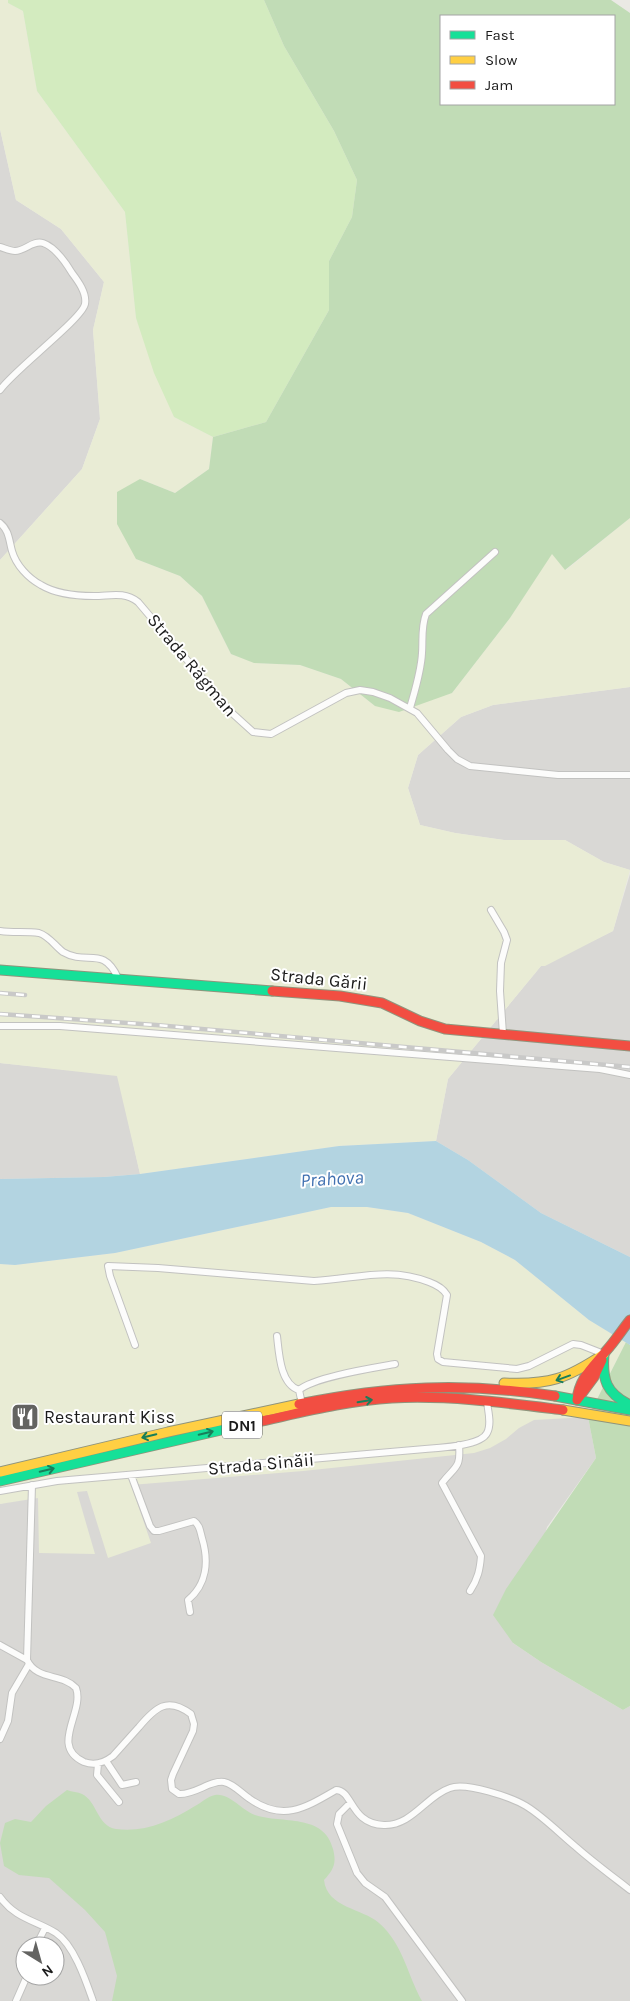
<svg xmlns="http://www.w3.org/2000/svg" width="630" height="2001" font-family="Karla,sans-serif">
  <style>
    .residential { fill: #d9d8d5; fill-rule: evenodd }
    .farmland { fill: #e9ecd5 }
    .grass { fill: #d3ebbf }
    .forest { fill: #c1dcb6; fill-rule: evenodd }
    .water { fill: #b3d4e1 }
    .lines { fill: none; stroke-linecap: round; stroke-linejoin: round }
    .street-casing { stroke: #c2c2c0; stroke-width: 8 }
    .fast-casing { stroke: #90947c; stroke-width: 11 }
    .slow-casing { stroke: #90947c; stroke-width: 11 }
    .jam-casing { stroke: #90947c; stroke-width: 11 }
    .street { stroke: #fcfcfb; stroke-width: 6 }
    .fast { stroke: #16e098; stroke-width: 9 }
    .slow { stroke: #ffcf43; stroke-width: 9 }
    .jam { stroke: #f24e42; stroke-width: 9 }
    .rail-casing { stroke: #c9c9c8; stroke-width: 4.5 }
    .rail { stroke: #fff; stroke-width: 2.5; stroke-dasharray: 8; stroke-linecap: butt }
    .oneway { stroke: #187e5a }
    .labels { text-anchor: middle; stroke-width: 4; stroke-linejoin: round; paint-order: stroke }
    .shield { fill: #fff; stroke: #5f5f5f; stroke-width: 1 }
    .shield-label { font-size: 16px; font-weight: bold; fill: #1b1b1b }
    .street-label { font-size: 18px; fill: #1b1b1b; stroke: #fff }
    .poi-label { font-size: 18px; fill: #1b1b1b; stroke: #fff; text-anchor: start }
    .water-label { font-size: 19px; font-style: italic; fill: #4171b1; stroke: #fff }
  </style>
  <rect width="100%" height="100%" fill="#eae9e4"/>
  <path class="residential" d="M0 129 16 200 61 229 104 282 93 330 100 419 82 469 0 560Z
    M630 687V870L604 862 565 840H504L455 833 420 825 408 788 418 755 461 717 493 705Z
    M630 874V1257L541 1213 468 1160 436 1141 448 1079 541 966 613 931Z
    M0 1063 118 1075 140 1174 104 1177 0 1179Z
    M319 1412 588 1417 596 1458 547 1527 513 1643 541 1662 623 1710 630 1706V2001H0V1504ZM25 1946H55V1976H25Z"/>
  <path class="farmland" d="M0 0H8V3L23 11 37 91 125 212 136 318 174 417 213 437 209 469 175 493 140 479 136 559 180 576 202 596 231 654 255 663 300 665 341 679 375 706 452 693 510 618 552 553 566 570 630 518V687L493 705 461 717 418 755 408 788 420 825 455 833 504 840H565L604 862 630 870 613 931 545 966H541L448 1079 436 1141 339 1146 140 1174 117 1076 0 1063V560L82 469 100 419 93 330 104 282 61 229 16 200 0 129Z
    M331 1207H367L408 1213 481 1242 515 1260 589 1320 626 1342 588 1417 534 1420 519 1428 506 1439 490 1448 474 1453 303 1471 131 1485 151 1543 108 1558 87 1491 77 1492 95 1554 39 1553 38 1498 0 1504V1264L15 1265 115 1253Z"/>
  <path class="grass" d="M8 0H264L284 46 334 131 357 180 352 217 329 261V310L266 422 213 437 174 417 154 373 136 318 125 212 37 91 23 11 8 3Z"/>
  <path class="forest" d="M264 0H611L630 13V518L565 570 552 554 510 618 452 693 399 712 375 706 341 679 300 665 254 663 231 654 202 596 180 576 136 559 117 524V492L140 479 175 493 209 469 213 437 266 422 329 310V261L352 217 357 180 334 131 284 46ZM441 16H614V104H441Z
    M626 1342 630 1345V1706L623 1710 541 1662 513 1643 493 1615 506 1589 596 1458 588 1417Z
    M67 1790C72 1792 78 1792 82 1794 97 1801 97 1826 116 1829 144 1833 171 1821 195 1806 201 1803 208 1796 215 1795 230 1793 241 1810 255 1815 282 1824 324 1813 333 1849 337 1864 333 1870 324 1880 327 1908 362 1908 379 1923 403 1944 407 1974 422 2001H112L117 1976 105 1932 85 1910 49 1878 19 1875 4 1866 0 1843 5 1823 15 1819 31 1822 46 1806Z"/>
  <path class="water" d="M436 1141 468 1160 541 1213 630 1257V1345L589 1320 515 1260 481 1242 408 1213 367 1207H331L115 1253 15 1265 0 1264V1179L104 1177 140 1174 339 1146Z"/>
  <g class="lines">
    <defs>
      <path id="street" d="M0 247C4 248 10 251 15 251 25 251 33 240 43 243 55 247 66 263 72 273 78 281 87 293 85 304 82 319 14 370 0 390
        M0 523C9 530 9 540 12 551 16 565 28 578 41 585 56 594 77 596 94 596 110 596 124 591 138 602L232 713 253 732 271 734 346 693 360 690 373 692 390 698 417 713 448 750 457 759 470 766 558 775H630
        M410 708C415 690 421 672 422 653 423 640 421 627 426 614L495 552
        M491 910 504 932 507 940 501 963 500 991 503 1034
        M0 931C13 933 26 931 39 933 49 936 55 946 63 952 87 966 103 945 118 978
        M0 1026H60L600 1069 630 1075
        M277 1336C279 1353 280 1384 299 1390L302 1404
        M135 1345 110 1276 108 1266 158 1268 314 1281C355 1279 389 1266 429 1282 437 1285 443 1288 447 1295L437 1354 438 1359 443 1362 517 1369 529 1366 573 1344 581 1345 604 1354
        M299 1390C314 1377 373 1368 395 1364
        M459 1445C461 1469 455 1466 442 1483L481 1556C480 1569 478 1579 470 1591
        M131 1475 150 1526 154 1531H159L194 1521C200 1525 200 1531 202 1538 209 1561 207 1584 188 1600L190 1612
        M32 1485 27 1660C37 1681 62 1673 76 1688 85 1712 49 1746 84 1762 95 1766 104 1763 113 1756 121 1747 130 1737 139 1727 155 1708 167 1696 191 1714L194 1724 193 1731 173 1774 171 1780 172 1789 179 1794C195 1795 210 1780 224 1782 234 1784 242 1794 250 1799 283 1822 305 1808 336 1790 353 1790 350 1824 384 1825 412 1826 426 1796 450 1788 466 1782 511 1797 526 1806 544 1817 560 1834 576 1847 593 1862 612 1876 630 1890
        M0 1491 57 1481 425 1449C439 1448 481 1446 487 1433 492 1424 488 1411 487 1402
        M0 1645 27 1660
        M0 1739 8 1721 12 1693 29 1664
        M106 1761 122 1785 136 1782
        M98 1764 97 1775 119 1802
        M350 1803 339 1814 337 1824 357 1873 365 1883 385 1897 462 2001
        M0 1897C16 1919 35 1920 56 1933 74 1945 86 1981 93 2001
        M36 1946 45 1928
        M16 2001 27 1976"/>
      <path id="fast" d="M0 970 272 991
        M604 1354C602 1380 606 1393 630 1405
        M555 1396 630 1410
        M0 1481 243 1425"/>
      <path id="slow" d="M504 1383C550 1385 566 1379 604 1354
        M563 1410 630 1421
        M0 1472 168 1432 299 1404"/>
      <path id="jam" d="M272 991 340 996 382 1003 420 1021 445 1029 630 1046
        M577 1400C579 1378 593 1367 606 1351 615 1341 622 1330 630 1320
        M577 1400 594 1377 602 1360
        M299 1404C388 1386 464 1382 555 1396
        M243 1425C292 1415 342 1401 392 1398 449 1395 507 1403 563 1410"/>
    </defs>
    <use href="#street" class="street-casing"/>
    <use href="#fast" class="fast-casing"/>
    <use href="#slow" class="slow-casing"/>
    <use href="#jam" class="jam-casing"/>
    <use href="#street" class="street"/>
    <use href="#fast" class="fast"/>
    <use href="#slow" class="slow"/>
    <use href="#jam" class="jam"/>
    <defs>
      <path id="rail" d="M0 993 25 995
        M0 1014 156 1025 630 1067"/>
    </defs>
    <use href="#rail" class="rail-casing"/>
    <use href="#rail" class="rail"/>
  </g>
  <defs><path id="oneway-shaft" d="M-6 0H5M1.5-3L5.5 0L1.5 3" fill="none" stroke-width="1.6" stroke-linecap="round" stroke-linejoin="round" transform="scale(1.25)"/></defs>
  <g class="oneway">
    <use href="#oneway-shaft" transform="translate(563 1378) rotate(160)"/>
    <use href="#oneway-shaft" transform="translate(365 1401) rotate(-9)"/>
    <use href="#oneway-shaft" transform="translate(206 1433) rotate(-13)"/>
    <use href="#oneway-shaft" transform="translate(149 1436) rotate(167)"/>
    <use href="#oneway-shaft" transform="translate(47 1470) rotate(-13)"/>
  </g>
  <defs>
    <symbol id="restaurant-square" viewBox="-11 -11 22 22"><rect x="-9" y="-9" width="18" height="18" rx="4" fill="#636361" stroke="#fff"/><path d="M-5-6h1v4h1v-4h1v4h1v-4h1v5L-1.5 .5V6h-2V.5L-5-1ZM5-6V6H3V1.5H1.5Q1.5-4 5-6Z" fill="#fff"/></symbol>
  </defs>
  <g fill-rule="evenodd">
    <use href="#restaurant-square" x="9" y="1401" width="32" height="32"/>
  </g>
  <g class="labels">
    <rect class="shield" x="222" y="1411.5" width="40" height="27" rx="4"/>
    <g class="shield-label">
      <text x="242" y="1431">DN1</text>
    </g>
    <g class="street-label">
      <text transform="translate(192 665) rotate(50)" y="6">Strada Răgman</text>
      <text transform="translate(319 979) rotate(6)" y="6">Strada Gării</text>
      <text transform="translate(261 1464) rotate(-5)" y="6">Strada Sinăii</text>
    </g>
    <g class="poi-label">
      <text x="44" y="1423">Restaurant Kiss</text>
    </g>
    <g class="water-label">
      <text transform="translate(332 1178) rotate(-3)" y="7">Prahova</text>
    </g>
  </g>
  <rect x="440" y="15" width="175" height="90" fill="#ffffff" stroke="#a4a4a4"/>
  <rect x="450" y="31" width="25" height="8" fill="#16e098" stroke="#a4a4a4"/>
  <text x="485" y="40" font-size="15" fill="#1b1b1b">Fast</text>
  <rect x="450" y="56" width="25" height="8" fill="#ffcf43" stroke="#a4a4a4"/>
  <text x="485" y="65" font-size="15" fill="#1b1b1b">Slow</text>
  <rect x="450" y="81" width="25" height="8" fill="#f24e42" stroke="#a4a4a4"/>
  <text x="485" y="90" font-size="15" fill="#1b1b1b">Jam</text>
  <g transform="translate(40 1961) rotate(143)"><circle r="24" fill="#ffffff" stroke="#a4a4a4"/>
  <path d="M0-4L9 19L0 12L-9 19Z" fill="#636361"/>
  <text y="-8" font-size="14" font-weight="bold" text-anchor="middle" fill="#1b1b1b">N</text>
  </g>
</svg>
